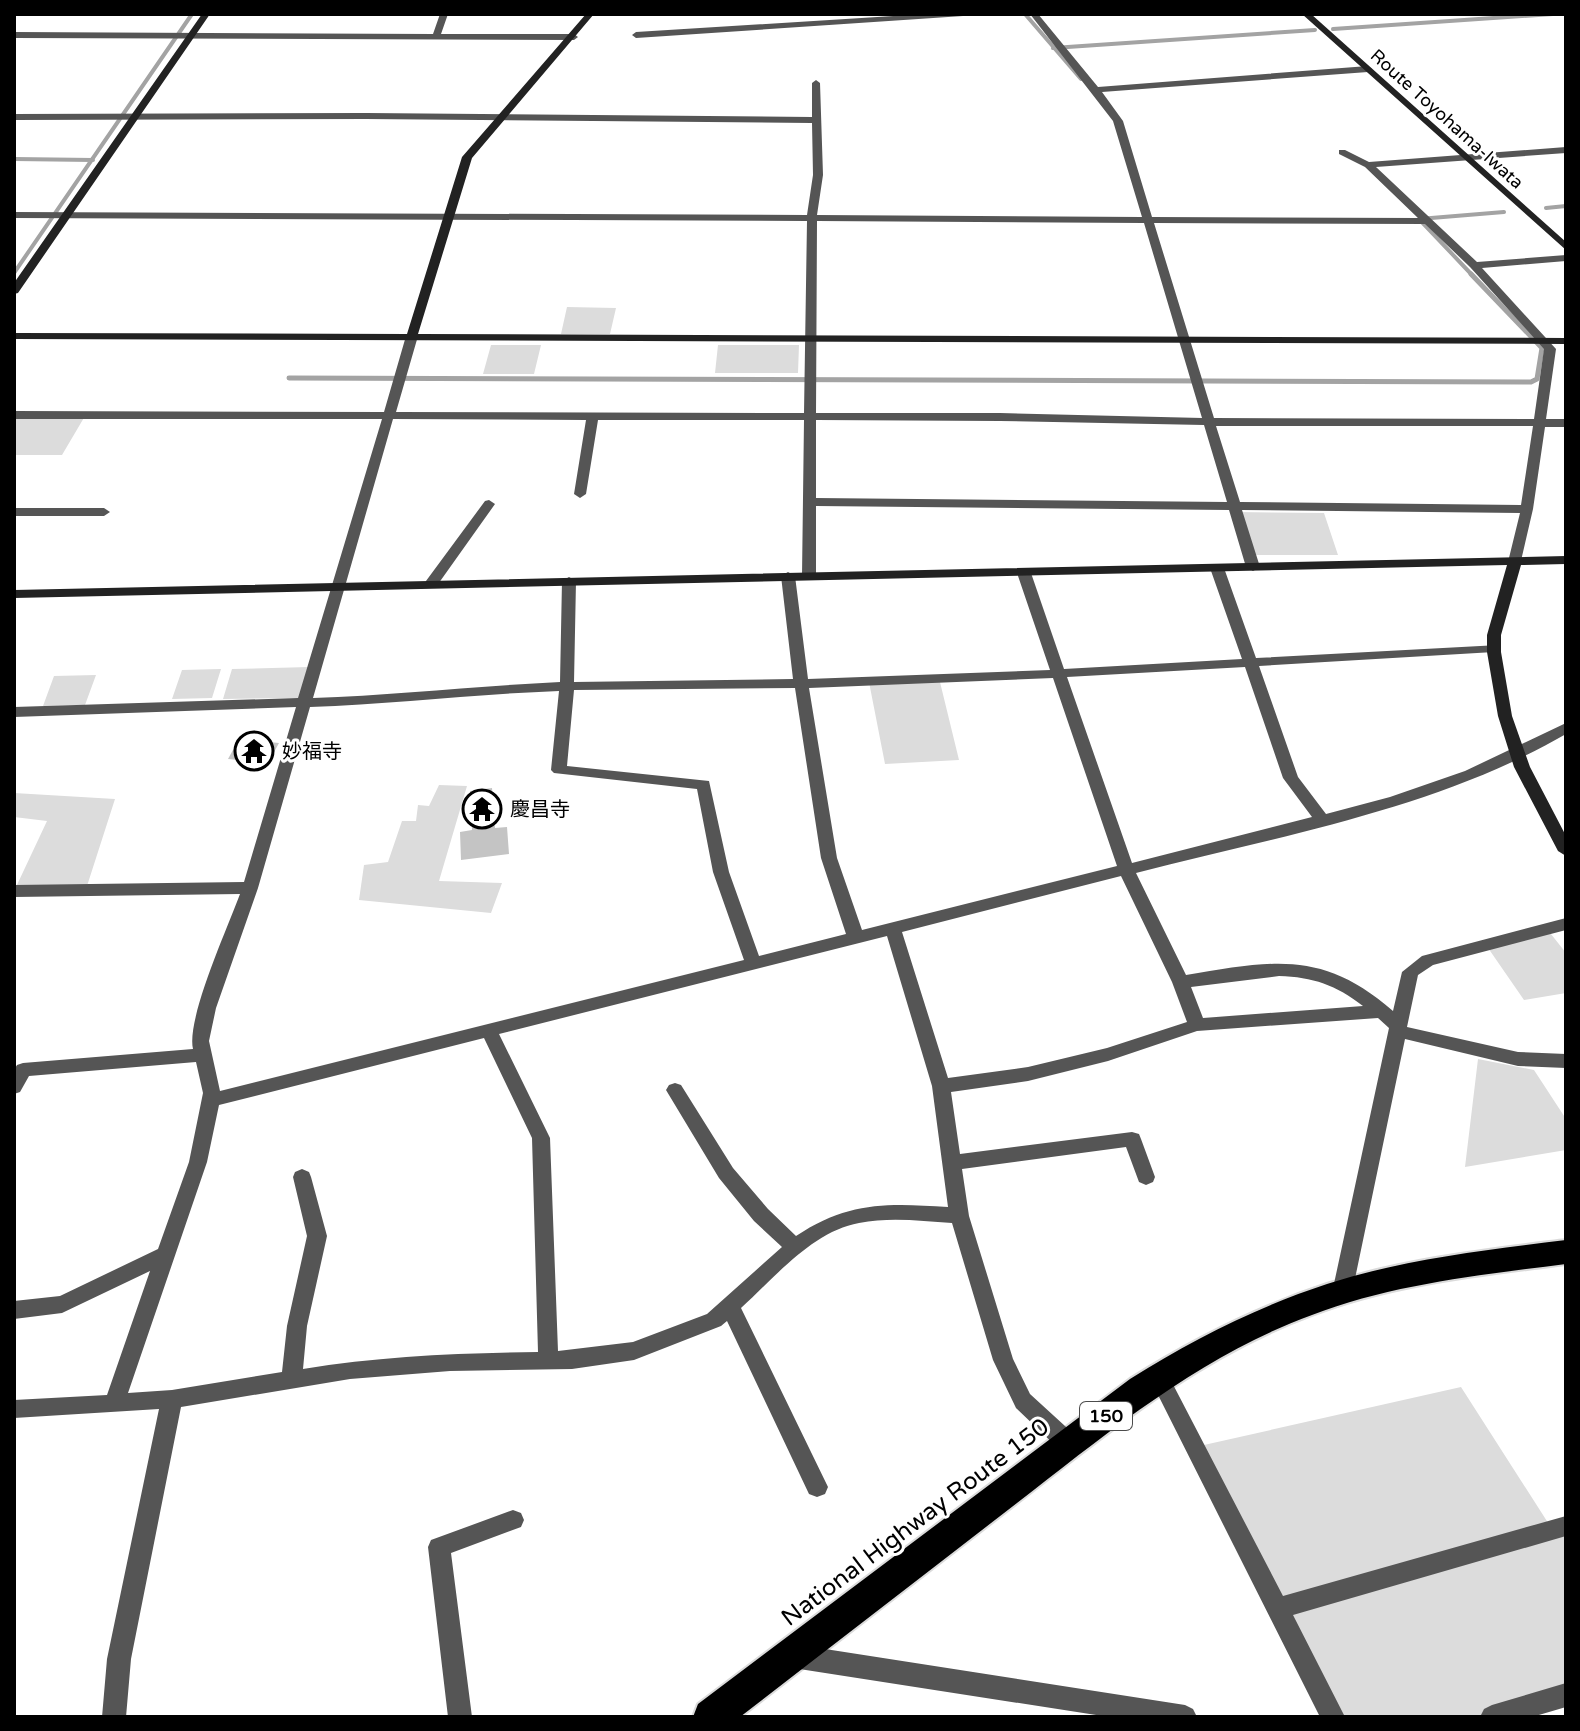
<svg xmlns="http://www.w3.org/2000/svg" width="1580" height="1731" font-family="'Varela Round','Noto Sans JP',sans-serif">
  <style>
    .green { fill: #dcdcdc }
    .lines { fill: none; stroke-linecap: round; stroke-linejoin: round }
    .stream-far1 { stroke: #a3a3a3; stroke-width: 4 }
    .stream { stroke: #a3a3a3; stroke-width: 5 }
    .building { fill: #c4c4c4 }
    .highway-casing { stroke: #dbdbdb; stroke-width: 4 }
    .street { fill: #555; fill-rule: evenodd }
    .secondary { fill: #222; fill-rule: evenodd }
    .highway { fill: #000; fill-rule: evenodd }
    .labels { text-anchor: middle; stroke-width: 6; stroke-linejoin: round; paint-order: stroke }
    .far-street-label { font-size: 18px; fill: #000; stroke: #fff }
    .shield { fill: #fff; stroke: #4c4c4c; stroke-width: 2 }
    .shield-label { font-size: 18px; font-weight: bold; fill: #000 }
    .poi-label { font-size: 20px; fill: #000; stroke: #fff; text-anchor: start }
    .near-street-label { font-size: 24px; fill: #000; stroke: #fff }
  </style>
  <rect width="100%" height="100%" fill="#fff"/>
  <path class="green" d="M567 307 616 308 610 334H561Z
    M491 345H541L534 374H483Z
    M718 345H799L798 373H715Z
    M14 415 85 416 62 455H14Z
    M1236 512 1324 513 1338 555H1249Z
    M309 667 300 698 223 699 232 669Z
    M221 669 212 698 172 699 182 670Z
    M96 675 85 705 43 706 54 676Z
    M939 678 959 760 885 764 869 682Z
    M439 785 467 786 439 881 502 883 491 913 359 900 364 865 388 862 402 821H416L418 805 429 806Z
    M14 793 115 799 87 886 16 887 47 821 14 817Z
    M1547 929 1566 953V993L1524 1000 1486 945Z
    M1478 1059 1534 1070 1566 1119V1150L1465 1167Z
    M1461 1387 1552 1529 1566 1526V1695L1492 1717H1333L1195 1447Z"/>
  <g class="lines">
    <path class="stream-far1" d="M1025 14 1081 79
      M1333 29 1553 14
      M1053 48 1315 30
      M14 159 93 160
      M1546 208 1566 206
      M14 273 192 14
      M1473 276 1419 219 1504 212"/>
    <path class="stream" d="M289 378 1531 382 1537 379 1542 348 1471 274"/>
  </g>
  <path class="building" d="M239 739 279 743 268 763 228 759Z
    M492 788 495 828 507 827 509 854 461 860 460 832 472 830 470 791Z"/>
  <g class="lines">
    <defs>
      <path id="highway" d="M1566 1240V1264C1481 1275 1392 1284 1312 1315 1200 1356 1110 1431 1017 1503 925 1574 832 1646 740 1717H693L698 1704 1130 1379C1192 1340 1257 1307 1327 1284 1404 1259 1486 1250 1566 1240Z"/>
    </defs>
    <use href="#highway" class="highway-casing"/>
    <path class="street" d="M440 14H448L441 34H574L578 37 574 40 14 38V32L433 34Z
      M925 14H967L963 16 636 38 632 35 636 32Z
      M1030 14H1038L1098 87 1368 66 1372 69 1368 72 1102 92 1123 121 1152 217 1418 218 1365 167 1339 154V150H1345L1369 162 1566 147V153L1376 167 1477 262 1566 255V261L1482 268 1556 349 1546 419H1566V427H1545L1533 509 1520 565 1515 566 1508 562 1520 513 1242 510 1260 567 1253 571 1246 567 1229 510 816 506V576L809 580 802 576 804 420H598L586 494 580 498 574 494 586 420 393 419 313 698C396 695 477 686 560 682L562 581 569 577 576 581 574 682 793 679 781 576 788 572 795 576 808 679 1050 670 1017 573 1024 569 1031 573 1064 669 1242 659 1210 568 1217 564 1224 568 1256 658 1499 645 1501 648 1494 652 1259 666 1298 777 1326 814 1390 797 1465 771 1566 723V734C1437 809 1279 836 1136 873L1186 975C1272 961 1322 949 1393 1011L1402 972 1422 956 1566 918V930L1433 965 1418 975 1407 1027 1518 1052 1566 1054V1068L1518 1066 1405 1039 1352 1293 1349 1299 1342 1301 1335 1299 1332 1293 1389 1028 1378 1018 1197 1031 1108 1061 1028 1081 951 1092 960 1154 1132 1132 1139 1134 1141 1139 1155 1177 1153 1182 1146 1185 1139 1182 1126 1147 962 1169 969 1216 1013 1359 1030 1394 1077 1437 1080 1444 1077 1451 1069 1454 1061 1451 1016 1408 993 1360 952 1223C921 1221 890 1217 859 1223 813 1231 774 1278 741 1308L828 1487 825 1494 817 1497 809 1494 727 1321 721 1326 634 1360 572 1369 450 1371 350 1379 181 1407 131 1659 126 1717H102L107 1659 159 1409 14 1418V1400L107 1395 150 1271 62 1313 14 1319V1301L60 1296 158 1249 189 1162 203 1093 196 1062 29 1076 20 1092 14 1094V1070L17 1065 23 1063 193 1049C186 1019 228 927 240 894L14 897V885L244 882 296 707 14 717V707L298 698 382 419H14V411L384 412 406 336 412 333 418 336 396 412 804 413 807 221 14 218V212L807 215 813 175 812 123 366 119 14 120V114L366 113 812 117V83L816 80 820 83 823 175 817 215 1142 217 1113 121ZM817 221 1144 223 1202 418 1000 413H816ZM1154 223 1425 224 1470 267 1544 349 1534 419 1214 418ZM816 420 1000 421 1204 425 1227 502 816 498ZM1216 426H1533L1521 505 1240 502ZM1245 667 1283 778 1312 817 1132 863 1067 677ZM1053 678 1117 866 862 930 837 858 809 688ZM795 688 821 858 846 934 759 956 729 872 709 781 567 766 574 690ZM559 691 551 770 554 773 697 789 713 872 744 960 220 1091 209 1041 216 1008 258 888 310 707C394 704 476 694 559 691ZM1121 876 1172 982 1187 1022 1107 1048 1028 1067 948 1078 902 932ZM887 936 932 1086 948 1207C889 1203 848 1201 796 1236L768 1209 733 1168 681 1085 675 1083 669 1085 666 1090 669 1095 719 1178 754 1221 782 1247 707 1314 633 1342 558 1351 550 1138 499 1034ZM1279 976C1313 977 1336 985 1363 1006L1203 1018 1191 987ZM484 1038 532 1138 538 1352C459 1353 381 1356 303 1369L307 1326 327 1236 311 1177 309 1172 302 1169 295 1172 293 1177 307 1236 287 1326 282 1372 172 1390 128 1393 207 1162 219 1105Z
      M489 500 495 504 436 587H426V581L485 501Z
      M14 508H104L110 512 104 516H14Z
      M1159 1368 1166 1371 1283 1596 1566 1516V1536L1293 1615 1345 1717H1320L1149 1377 1152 1371Z
      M513 1510 521 1513 524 1520 521 1527 451 1553 472 1717H448L428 1547 431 1540Z
      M793 1644 1185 1705 1193 1709 1197 1717H1109L793 1668 785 1664 781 1656 785 1648Z
      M1566 1683V1707L1532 1717H1480L1484 1709 1492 1705Z"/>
    <path class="secondary" d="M202 14H210L18 293 14 294V283Z
      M586 14H594L472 158 418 334 1566 338V344L14 339V333L407 334 462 157Z
      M1302 14H1311L1566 242V250Z
      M1566 556V564L1521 565 1501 635V652L1512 716 1530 767 1566 836V856L1558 851 1514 767 1498 716 1487 652V635L1507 565 14 598V590Z"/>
    <use href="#highway" class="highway"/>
  </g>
  <defs>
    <symbol id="temple-ring" viewBox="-11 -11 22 22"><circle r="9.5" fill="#fff" stroke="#000" stroke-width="1.5"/><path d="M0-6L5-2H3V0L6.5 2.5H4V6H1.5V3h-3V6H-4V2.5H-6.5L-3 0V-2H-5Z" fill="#000"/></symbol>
  </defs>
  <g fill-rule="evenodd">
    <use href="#temple-ring" x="232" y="729" width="44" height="44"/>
    <use href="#temple-ring" x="460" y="787" width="44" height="44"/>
  </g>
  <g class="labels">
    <g class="far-street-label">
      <text transform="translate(1447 119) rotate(42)" y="6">Route Toyohama-Iwata</text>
    </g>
    <rect class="shield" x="1080" y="1402" width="52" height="28" rx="6"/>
    <g class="shield-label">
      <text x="1106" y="1422">150</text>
    </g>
    <g class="poi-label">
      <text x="282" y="758">妙福寺</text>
      <text x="510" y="816">慶昌寺</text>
    </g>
    <g class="near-street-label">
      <text transform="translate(915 1522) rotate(-37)" y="8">National Highway Route 150</text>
    </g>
  </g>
  <rect width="1580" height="1731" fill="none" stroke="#000000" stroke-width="32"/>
</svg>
